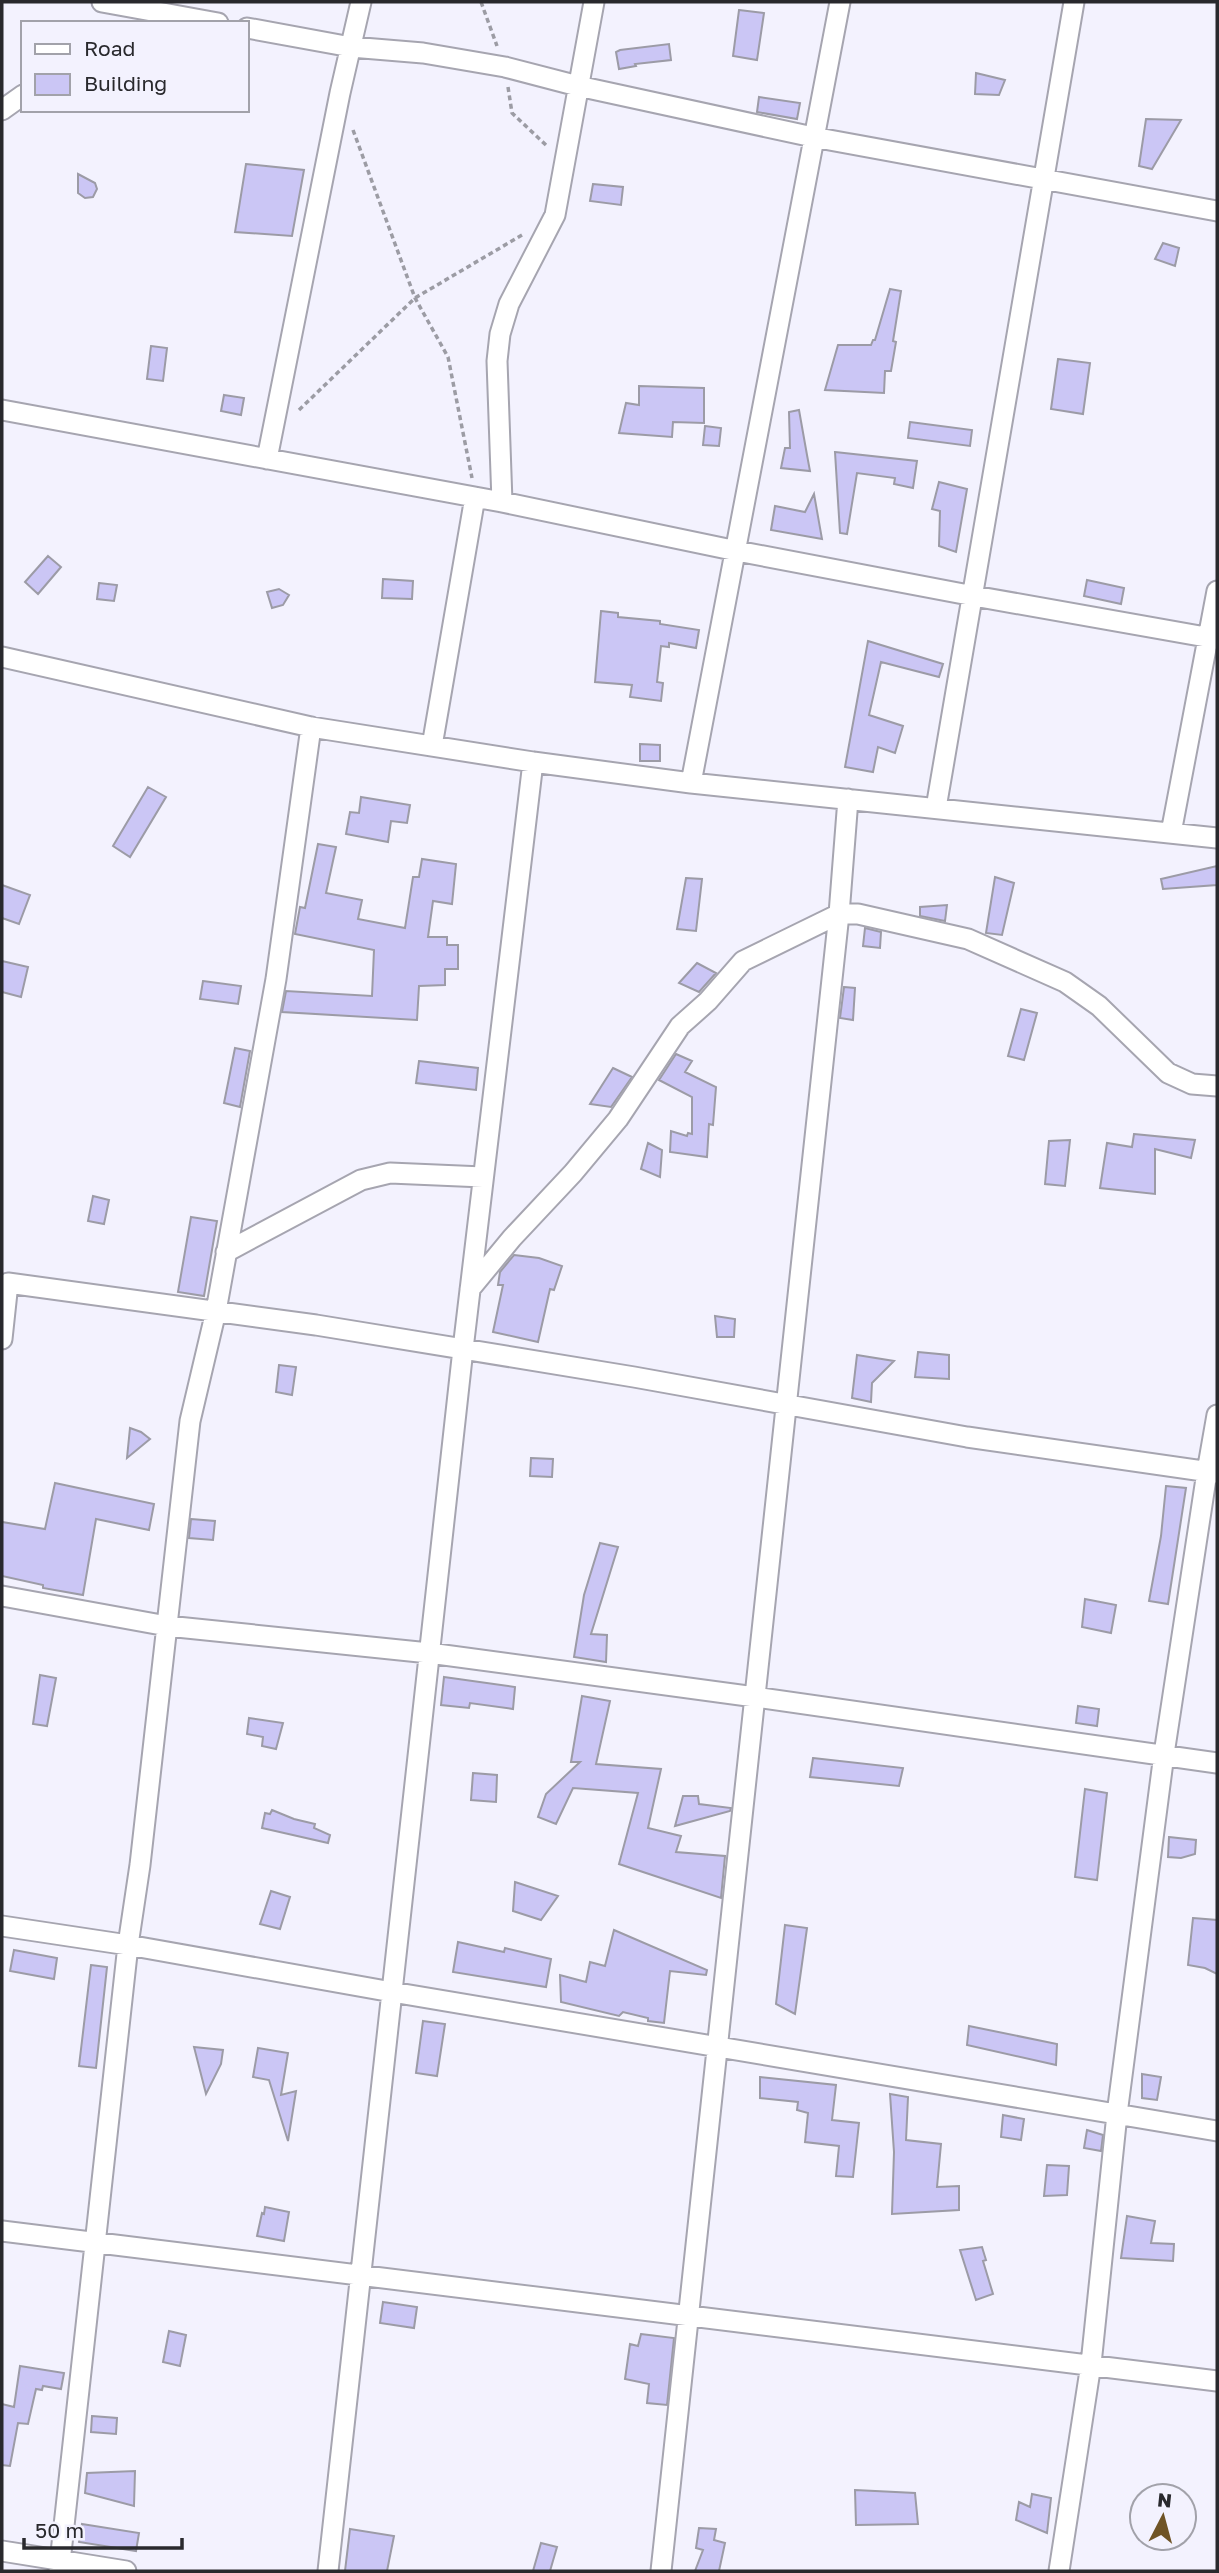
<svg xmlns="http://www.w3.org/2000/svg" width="1219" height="2573" font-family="'Golos Text',sans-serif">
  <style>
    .building { fill: #cbc6f5; stroke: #9c9ba6; stroke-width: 2 }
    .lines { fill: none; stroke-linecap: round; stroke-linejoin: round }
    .street-casing { stroke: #a6a5b0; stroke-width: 23 }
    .path { stroke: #9c9ca4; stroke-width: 3.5; stroke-dasharray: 5 3.5; stroke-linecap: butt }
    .street { stroke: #fff; stroke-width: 19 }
  </style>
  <rect width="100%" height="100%" fill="#f3f2fe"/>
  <path class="building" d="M739 10 764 13 757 60 733 56Z
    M669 44 671 60 635 64 636 66 619 69 616 52 620 50Z
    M976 73 1005 80 999 95 975 94Z
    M759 97 800 103 797 119 757 112Z
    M1146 119 1181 120 1152 169 1139 166Z
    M246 164 304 170 292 236 235 232Z
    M78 174 95 183 97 189 93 197 85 198 78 193Z
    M593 184 623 187 621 205 590 201Z
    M1163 243 1179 248 1175 266 1155 259Z
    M890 289 901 291 893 341 896 342 891 371H885L884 393 825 390 838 345H871L873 340H875Z
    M151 346 167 348 163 381 147 379Z
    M1058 359 1090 363 1083 414 1051 409Z
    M639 386 704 388V423L673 422 672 437 619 433 626 403 639 405Z
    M224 395 244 398 241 415 221 411Z
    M799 410 807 455 810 471 781 468 785 448H790L789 412Z
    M910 422 972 430 970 446 908 438Z
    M705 426 721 428 719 446 703 445Z
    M835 452 917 461 913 488 894 484 895 478 857 473 847 534 840 533Z
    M939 482 967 489 956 552 939 546 940 511 932 509Z
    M814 494 822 539 771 530 775 506 805 512Z
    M48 556 61 567 38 594 25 582Z
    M383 579 413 581 412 599 382 598Z
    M1087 580 1124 588 1121 604 1084 596Z
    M99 583 117 585 114 601 97 599Z
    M279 589 289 595 283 605 272 608 267 592Z
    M601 611 618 613V617L660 621V624L699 630 696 648 669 643V647L661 646 657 682 663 683 661 701 630 697 632 685 595 682Z
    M868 641 943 664 939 677 881 662 869 715 903 726 895 753 878 747 873 772 845 767Z
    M640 744 660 745V761H640Z
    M148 787 166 797 130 857 113 846Z
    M361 797 410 805 407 823 391 821 388 842 346 834 350 812 359 813Z
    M318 844 336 847 326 893 362 900 358 919 405 928 413 877H419L422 859 456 864 452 904 433 901 428 937H447V945H458V969H445V985L419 986 417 1020 282 1012 286 991 372 996 374 950 295 934 300 907 305 908Z
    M1217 866V885L1163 889 1161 879Z
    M995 877 1014 883 1002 935 986 933Z
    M686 878 702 879 696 931 677 929Z
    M2 885 30 895 19 924 2 918Z
    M947 905 945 921 920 916V907Z
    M865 928 881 932 880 948 863 946Z
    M2 961 28 967 21 997 2 992Z
    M697 963 716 973 699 992 679 983Z
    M203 981 241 986 238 1004 200 999Z
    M844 987 855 988 853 1020 840 1018Z
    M1021 1009 1037 1013 1024 1060 1008 1056Z
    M235 1048 250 1051 240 1107 224 1103Z
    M676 1054 692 1061 685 1072 716 1087 713 1125 709 1124 707 1157 670 1152 671 1131 687 1136 688 1133 692 1134V1097L659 1080Z
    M419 1061 478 1068 476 1090 416 1083Z
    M613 1068 632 1077 611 1107 590 1104Z
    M1134 1134 1195 1140 1191 1158 1155 1149V1194L1100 1188 1107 1143 1132 1147Z
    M1070 1140 1065 1186 1045 1184 1049 1141Z
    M648 1143 662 1150 660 1177 641 1169Z
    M93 1196 109 1200 104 1224 88 1221Z
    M191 1217 217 1221 204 1296 178 1292Z
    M514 1255 539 1258 562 1266 554 1290 550 1289 538 1342 493 1332 503 1285H498L500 1272Z
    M715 1316 735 1319 734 1337H717Z
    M918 1352 949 1355V1379L915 1377Z
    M857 1355 894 1361 872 1383 871 1402 852 1398Z
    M279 1365 296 1367 292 1395 276 1392Z
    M130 1428 141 1432 150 1439 127 1458Z
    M531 1458 553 1459 552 1477 530 1476Z
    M55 1483 154 1504 149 1530 96 1519 83 1595 43 1588V1585L2 1576V1522L45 1529Z
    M1166 1486 1186 1488 1168 1604 1149 1601 1161 1536Z
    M191 1519 215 1521 213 1540 189 1538Z
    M600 1543 618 1547 591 1634 607 1635 606 1662 574 1657 584 1595Z
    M1085 1599 1116 1605 1111 1633 1082 1627Z
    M40 1675 56 1678 47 1726 33 1724Z
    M444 1677 515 1687 513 1709 470 1703 469 1708 441 1705Z
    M582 1696 610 1701 596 1764 661 1769 648 1828 681 1836 676 1852 725 1856 721 1898 619 1864 638 1793 573 1788 556 1824 538 1817 546 1794 580 1762H571Z
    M1078 1706 1099 1709 1097 1726 1076 1723Z
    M249 1718 283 1723 276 1749 262 1746 263 1737 247 1734Z
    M813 1758 903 1768 899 1786 810 1777Z
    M473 1773 497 1775 496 1802 471 1800Z
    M1085 1789 1107 1793 1097 1880 1075 1877Z
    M683 1796H698L699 1804 731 1808 730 1811 675 1826Z
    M272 1810 294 1819 315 1824 314 1828 330 1835 328 1843 262 1828 265 1813 270 1814Z
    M1169 1837 1196 1840 1195 1854 1181 1858 1168 1857Z
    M515 1882 558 1896 541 1920 513 1911Z
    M271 1891 290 1897 280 1929 260 1924Z
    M1193 1918 1217 1920V1974L1205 1968 1188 1965Z
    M785 1925 807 1928 795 2014 776 2004Z
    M614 1930 707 1970 706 1975 670 1971 664 2023 648 2021V2018L623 2012 619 2016 561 2002 560 1975 586 1982 590 1962 605 1966Z
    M458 1942 504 1952 505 1948 551 1959 546 1987 453 1972Z
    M14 1950 57 1958 54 1979 10 1971Z
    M91 1965 107 1967 96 2068 79 2066Z
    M423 2021 445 2024 437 2076 416 2073Z
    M969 2026 1057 2044 1056 2065 967 2045Z
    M194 2047 223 2050 221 2064 206 2094Z
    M258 2048 288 2053 281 2095 296 2091 288 2141 269 2080 253 2077Z
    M1142 2074 1161 2077 1157 2100 1142 2098Z
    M760 2077 836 2085 832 2120 859 2123 853 2177 836 2176 839 2146 805 2142 808 2113 797 2110 798 2102 760 2098Z
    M890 2094 908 2097 906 2140 941 2144 937 2187 959 2186V2210L892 2214 894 2152Z
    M1003 2115 1024 2119 1021 2140 1001 2137Z
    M1087 2130 1103 2135 1101 2151 1084 2148Z
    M1047 2165 1069 2166 1067 2195 1044 2196Z
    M265 2207 289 2212 284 2241 257 2236 262 2213 264 2214Z
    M1127 2216 1155 2221 1151 2243 1174 2244 1173 2261 1121 2258Z
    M982 2247 986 2260 983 2261 993 2294 976 2300 960 2250Z
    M383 2302 417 2307 414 2328 380 2323Z
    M169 2331 186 2335 180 2366 163 2362Z
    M641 2334 674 2338 667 2405 647 2403 649 2384 625 2379 630 2344 638 2346Z
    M20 2366 64 2373 61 2389 43 2386 42 2390 36 2389 28 2424 18 2423 10 2466 2 2465V2404L14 2407Z
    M92 2416 117 2418 116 2434 91 2432Z
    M135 2471 134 2506 85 2493 87 2473Z
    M855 2490 915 2493 918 2524 856 2525Z
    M1032 2494 1051 2498 1047 2533 1016 2520 1019 2502 1030 2507Z
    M82 2524 139 2533 136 2551 79 2542Z
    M699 2528 716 2529 714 2540 725 2543 719 2571H695L703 2550 696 2548Z
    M350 2529 394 2536 387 2571H345Z
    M541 2543 557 2547 550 2571H533Z"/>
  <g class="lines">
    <defs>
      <path id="street" d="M102 2 218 23
        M247 28 351 47 423 53 505 67 578 86 813 137 1217 211
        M2 110 23 95
        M2 410 502 502 737 551 974 596 1217 639
        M267 459 340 93 361 2
        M502 502 497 361 500 334 509 304 555 215 594 2
        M2 657 311 727 533 762 691 783 1217 838
        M432 746 475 497
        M691 783 840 2
        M936 808 1074 2
        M1171 833 1217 591
        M226 1252 361 1180 390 1173 483 1177
        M470 1289 512 1238 573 1173 618 1119 680 1026 708 1001 743 961 839 914H858L968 939 1065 982 1099 1006 1168 1073 1192 1084 1217 1086
        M2 1339 8 1283 316 1325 634 1377 967 1437 1217 1473
        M2 1596 167 1626 429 1653 755 1697 1217 1763
        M2 1926 128 1945 392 1992 1217 2131
        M2 2231 1217 2381
        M2 2551 126 2571
        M59 2571 128 1945 140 1865 190 1421 216 1311 276 979 311 727
        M328 2571 463 1349 533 762
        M661 2571 839 914 848 799
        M1059 2571 1091 2364 1117 2114 1164 1754 1207 1472 1217 1415"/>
    </defs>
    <use href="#street" class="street-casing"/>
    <path class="path" d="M481 2 497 46
      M508 87 512 113 548 147
      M353 130 415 298 448 357 472 478
      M299 410 415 298 522 235"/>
    <use href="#street" class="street"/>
  </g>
  <rect width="1219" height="2573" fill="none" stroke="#29292d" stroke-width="7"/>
  <rect x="21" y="21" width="228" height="91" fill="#f3f2fe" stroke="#a2a2aa" stroke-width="2"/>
  <rect x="35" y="44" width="35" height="10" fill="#ffffff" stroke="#a2a2aa" stroke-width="2"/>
  <text x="84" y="56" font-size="21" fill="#29292d">Road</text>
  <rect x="35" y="74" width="35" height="21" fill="#cbc6f5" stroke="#a2a2aa" stroke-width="2"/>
  <text x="84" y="91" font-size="21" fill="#29292d">Building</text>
  <g transform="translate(1163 2517) rotate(6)"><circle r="33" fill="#f3f2fe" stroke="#a2a2aa" stroke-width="2"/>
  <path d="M0-5L12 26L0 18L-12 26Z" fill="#6f5426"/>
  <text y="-10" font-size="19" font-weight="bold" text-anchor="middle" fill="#29292d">N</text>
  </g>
  <path d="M24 2538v10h158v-10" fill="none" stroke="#29292d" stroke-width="3.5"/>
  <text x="35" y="2538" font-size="21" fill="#29292d" stroke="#f3f2fe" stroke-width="5" paint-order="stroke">50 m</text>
</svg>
